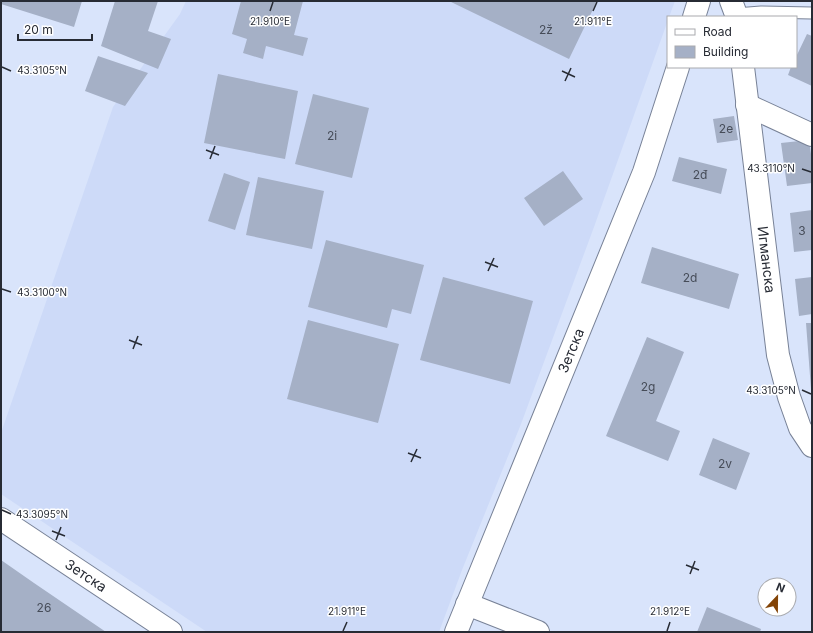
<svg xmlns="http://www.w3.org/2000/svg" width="813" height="633" font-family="Inter,sans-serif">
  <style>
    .built { fill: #cddaf8 }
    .building { fill: #a5b0c6 }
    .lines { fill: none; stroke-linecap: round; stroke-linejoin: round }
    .service-casing { stroke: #788297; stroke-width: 13 }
    .minor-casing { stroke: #788297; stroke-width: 24 }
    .tertiary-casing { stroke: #788297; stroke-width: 24 }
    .service { stroke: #fff; stroke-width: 11 }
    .minor { stroke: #fff; stroke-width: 22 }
    .tertiary { stroke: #fff; stroke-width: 22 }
    .ticks { fill: none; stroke: #272b34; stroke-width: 1.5 }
    .labels { text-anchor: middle; stroke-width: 3; stroke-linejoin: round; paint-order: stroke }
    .number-label { font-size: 12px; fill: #464c58 }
    .street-label { font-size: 14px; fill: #272b34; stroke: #fff }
    .ticks-label { font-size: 10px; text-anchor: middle; fill: #272b34; stroke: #fff; stroke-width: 3; stroke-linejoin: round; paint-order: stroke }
  </style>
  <rect width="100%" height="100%" fill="#d9e4fb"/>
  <path class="built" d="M186 1H675L669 17H668V20L594 227 521 424 462 570 439 632H207L1 494V433L113 107 180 14Z"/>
  <path class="building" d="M2 1H82L74 27 1 4Z
    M115 1H158L148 31 171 39 158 69 101 46Z
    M241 1H303L294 35 308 38 303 56 266 46 263 59 243 53 247 39 232 34Z
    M449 1H597L569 59Z
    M807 34 812 36V86L788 75 791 67H796V57Z
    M98 56 148 73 125 106 85 91Z
    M218 74 298 91 285 159 204 143Z
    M313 94 369 108 352 178 295 164Z
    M734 116 738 140 717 143 713 119Z
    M809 140 811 154 812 153V183L787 186 781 143Z
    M679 157 727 169 721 194 672 181Z
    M563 171 583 199 544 226 524 198Z
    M224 173 250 182 235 230 208 221Z
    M258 177 324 191 312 249 246 235Z
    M812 210V250L794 252 790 213Z
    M326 240 424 265 411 314 392 309 387 328 308 307Z
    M652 247 739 274 729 309 641 283Z
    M443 277 533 301 510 384 420 360Z
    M812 277V314L799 316 795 279Z
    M308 320 399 344 378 423 287 399Z
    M806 323H812V389H811Z
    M647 337 684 352 656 421 680 431 668 461 606 436Z
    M713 438 750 453 736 490 699 475Z
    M1 560 34 583 106 632H1Z
    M707 607 761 629 760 632H697Z"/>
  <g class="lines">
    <defs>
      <path id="service" d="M736 14 761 12 812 13"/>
      <g id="minor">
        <path d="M731 1 737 17"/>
        <path id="s1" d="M743 67 778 355 789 397 800 428 812 446"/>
        <path d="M747 105 812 135"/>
        <path id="s2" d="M1 519 171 632"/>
        <path d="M467 604 538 632"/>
      </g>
      <g id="tertiary">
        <path d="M694 17 699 1"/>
        <path id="s3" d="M456 632 644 172 678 67"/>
      </g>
    </defs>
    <use href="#service" class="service-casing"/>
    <use href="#minor" class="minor-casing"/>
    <use href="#tertiary" class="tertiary-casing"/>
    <use href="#service" class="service"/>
    <use href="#minor" class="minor"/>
    <use href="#tertiary" class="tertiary"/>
  </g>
  <path class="ticks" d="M270 11 273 2M593 11 597 2M2 67 11 71M562 71 575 77M565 81 571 68M206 150 219 155M210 159 215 146M802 169 811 172M485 262 498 267M488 271 494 258M2 289 11 292M129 340 142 345M133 349 138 336M802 390 811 394M408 453 421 458M411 462 417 449M2 510 11 514M52 531 65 536M56 540 61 527M686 565 699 570M690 574 695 561M343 631 347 622M667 631 670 622"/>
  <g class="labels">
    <g class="number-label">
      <text x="546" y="34">2ž</text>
      <text x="726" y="133">2e</text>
      <text x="332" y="140">2i</text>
      <text x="700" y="179">2đ</text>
      <text x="802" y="235">3</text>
      <text x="690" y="282">2d</text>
      <text x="648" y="391">2g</text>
      <text x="725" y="468">2v</text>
      <text x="44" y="612">26</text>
    </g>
    <g class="street-label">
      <text dy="5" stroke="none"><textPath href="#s1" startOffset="194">Игманска</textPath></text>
      <text dy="5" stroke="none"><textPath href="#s3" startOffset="304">Зетска</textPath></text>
      <text dy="5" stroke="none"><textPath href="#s2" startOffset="102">Зетска</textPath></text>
    </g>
  </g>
  <g class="ticks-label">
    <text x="270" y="25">21.910°E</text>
    <text x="593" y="25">21.911°E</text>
    <text x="42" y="74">43.3105°N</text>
    <text x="771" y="172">43.3110°N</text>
    <text x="42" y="296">43.3100°N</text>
    <text x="771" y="394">43.3105°N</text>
    <text x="42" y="518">43.3095°N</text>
    <text x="347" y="615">21.911°E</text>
    <text x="670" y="615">21.912°E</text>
  </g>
  <rect width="813" height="633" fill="none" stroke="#272b34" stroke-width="4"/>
  <rect x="667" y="16" width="130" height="52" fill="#ffffff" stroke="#a9aaae"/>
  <rect x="675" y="29" width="20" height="6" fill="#ffffff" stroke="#a9aaae"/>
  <text x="703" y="36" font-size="12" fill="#272b34">Road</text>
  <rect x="675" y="46" width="20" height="12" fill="#a5b0c6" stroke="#a9aaae"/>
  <text x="703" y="56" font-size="12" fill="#272b34">Building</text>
  <g transform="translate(777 597) rotate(22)"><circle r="19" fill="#ffffff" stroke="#a9aaae"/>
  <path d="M0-3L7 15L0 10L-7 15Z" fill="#834407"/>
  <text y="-6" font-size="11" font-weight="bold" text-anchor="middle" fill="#272b34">N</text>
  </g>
  <path d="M18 34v6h74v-6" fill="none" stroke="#272b34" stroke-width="2"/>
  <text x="24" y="34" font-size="12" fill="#272b34" stroke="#ffffff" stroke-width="3" paint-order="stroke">20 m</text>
</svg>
